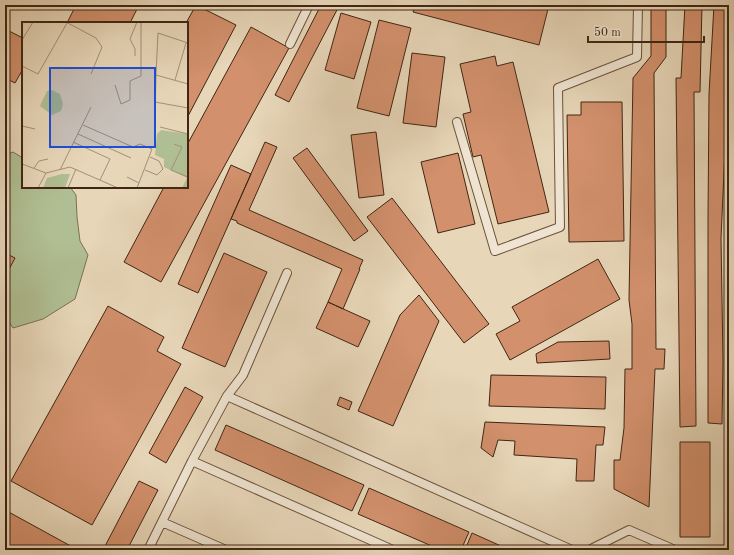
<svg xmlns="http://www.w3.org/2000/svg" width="734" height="555" font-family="'Old Standard TT',serif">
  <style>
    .green { fill: #b0bf93; stroke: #787253 }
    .building { fill: #d2906c; stroke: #402613 }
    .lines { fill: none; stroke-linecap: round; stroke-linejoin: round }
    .lane-casing { stroke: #6a523c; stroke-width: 10 }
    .lane { stroke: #efe4d1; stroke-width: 8 }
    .inset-road { fill: none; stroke: #a49076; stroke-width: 1 }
    .view { fill: #1d4ed8; fill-opacity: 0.15; stroke: #1d4ed8; stroke-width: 2 }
    .inset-edge { fill: none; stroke: #402613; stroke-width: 2 }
  </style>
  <rect width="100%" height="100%" fill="#e7d6b8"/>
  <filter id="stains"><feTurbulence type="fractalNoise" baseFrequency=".005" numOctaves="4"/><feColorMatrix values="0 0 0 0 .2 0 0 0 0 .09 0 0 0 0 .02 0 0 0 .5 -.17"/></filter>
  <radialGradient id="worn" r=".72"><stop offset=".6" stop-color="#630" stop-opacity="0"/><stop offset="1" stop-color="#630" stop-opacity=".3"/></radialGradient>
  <path class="green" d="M13 152 23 158V187H70L76 195 77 217 80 241 88 255 75 299 43 319 13 328 5 316V155Z"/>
  <path class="building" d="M5 5H12L5 19Z
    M76 5H139L130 23H67Z
    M196 5 236 25 187 118 186 23Z
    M321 5 339 6 289 102 275 95Z
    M415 5H549L539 45 413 12Z
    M651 5H666V57L654 73 656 349H665L664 369H655L649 507 614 489V460H620L624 428 625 369H632V324L629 300 633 78 651 56Z
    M685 5H702L700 92H694L696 426 680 427 676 78H681Z
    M714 5H729V63L721 238 723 361 722 424 708 423V219L709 94Z
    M341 13 371 22 354 79 325 70Z
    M379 20 411 28 389 116 357 108Z
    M251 27 289 48 161 282 124 262 164 187H187V145Z
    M5 29 23 38V69L15 83 5 78Z
    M412 53 445 57 436 127 403 123Z
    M495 56 497 66 513 62 549 212 498 224 481 155 473 157 463 114 471 112 460 64Z
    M581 102H622L624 241 569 242 567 115H581Z
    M376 132 384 195 359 198 351 135Z
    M265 142 277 147 249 210 363 260 359 269H360L343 309 328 302 342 269 237 223V221L231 219Z
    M307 148 368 231 354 241 293 158Z
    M458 153 475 224 438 233 421 162Z
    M231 165 251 174 198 293 178 284Z
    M392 198 489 324 464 343 367 217Z
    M5 253 15 258 7 273 5 272Z
    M224 253 267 272 225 367 182 348Z
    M598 259 620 299 510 360 496 334 520 321 512 307Z
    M419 295 439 321 393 426 358 411 400 315Z
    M328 302 370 321 358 347 316 328Z
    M108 306 164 337 157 351 181 364 92 525 11 481Z
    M609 341 610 359 537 363 536 354 558 342Z
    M491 375 606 377 605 409 489 406Z
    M185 387 203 397 166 463 149 453Z
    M340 397 352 402 349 410 337 405Z
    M485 422 605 427 603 445H596L594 481H576L577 459 514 455 515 441 498 440 493 457 481 448Z
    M226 425 364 485 352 511 215 450Z
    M680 442H710V537H680Z
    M729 452V534H726Z
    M139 481 158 490 127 550H103Z
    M369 488 469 532 461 550H441L358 514Z
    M5 510 78 550H9L5 548Z
    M472 533 510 550H465Z"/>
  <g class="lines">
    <defs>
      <path id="lane" d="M290 44 309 5
        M457 122 495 251 560 227 558 88 637 57 638 5
        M227 396 572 550
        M192 461 393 550
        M162 522 226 550
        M148 550 192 461 227 396 243 375 287 273
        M589 550 629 530 675 550"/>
    </defs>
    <use href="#lane" class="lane-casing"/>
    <use href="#lane" class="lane"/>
  </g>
  <g transform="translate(22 22)">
    <rect width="166" height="166" fill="#e7d6b8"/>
    <path d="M30 68 38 72 41 82 39 89 30 93 18 84 25 69ZM139 108 166 112V166H160L165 156 142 145V137L133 133 135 112ZM40 152H48L43 166H21L25 156Z" fill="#b0bf93"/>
    <path class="inset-road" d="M44 0 74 16 80 25 69 52M0 18 11 0M113 34V27L108 17 115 0M0 44 16 52 45 1M134 53 136 11 166 21M153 58 164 21M93 63 99 82 108 78V59L119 54V0M133 80 166 86M133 94 134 53 166 62M61 103 111 125 118 122 130 127 115 166M0 104 13 107M138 105 166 112M56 112 109 136M51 120 88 137 78 158M152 122 160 125 149 148 166 155M0 142 24 151 48 145 96 166M12 146 17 139 26 137M38 148 69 85M123 148 135 153 141 147 137 139 128 135M105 155 117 161M16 166 24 151M46 166 54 147"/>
    <path class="view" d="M28 46H133V125H28Z"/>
    <rect width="166" height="166" class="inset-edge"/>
  </g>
  <rect width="734" height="555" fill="none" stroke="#e7d6b8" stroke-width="20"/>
  <rect x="6" y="6" width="722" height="543" fill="none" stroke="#402613" stroke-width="2"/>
  <rect x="10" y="10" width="714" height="535" fill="none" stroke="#402613"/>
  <path d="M588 36v6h116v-6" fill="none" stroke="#402613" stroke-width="2"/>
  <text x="594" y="36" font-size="12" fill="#402613" stroke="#efe4d1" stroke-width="3" paint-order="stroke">50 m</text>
  <rect width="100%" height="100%" filter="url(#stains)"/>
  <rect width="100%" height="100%" fill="url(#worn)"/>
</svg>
